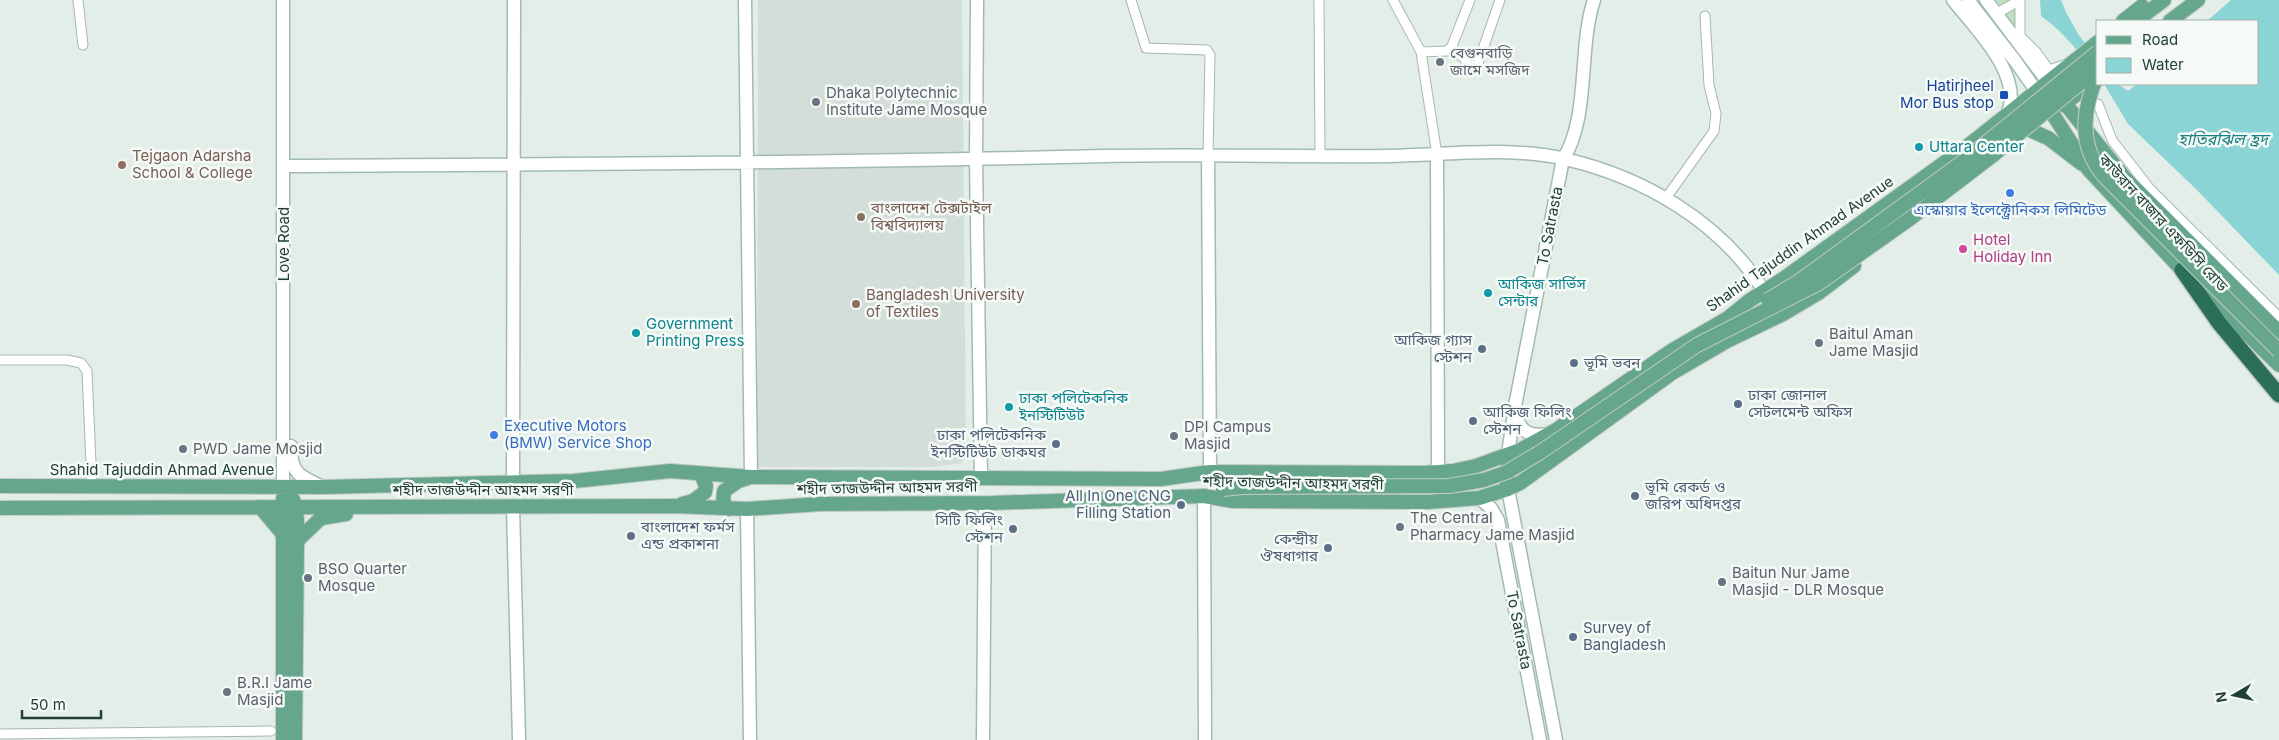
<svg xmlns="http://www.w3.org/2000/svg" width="2279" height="740" font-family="Inter,'Noto Sans Bengali',sans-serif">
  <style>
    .built { fill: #d2ded7 }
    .green { fill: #bce0c1 }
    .water { fill: #8ad4d6 }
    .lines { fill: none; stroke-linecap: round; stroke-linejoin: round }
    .street-casing { stroke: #a6b7af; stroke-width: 11 }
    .secondary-casing { stroke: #a2bbaf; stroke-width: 15 }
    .primary-casing { stroke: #c1cac6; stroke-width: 16 }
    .highway-casing { stroke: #c1cac6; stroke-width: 18 }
    .street { stroke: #fff; stroke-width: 9 }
    .secondary { stroke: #fff; stroke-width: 12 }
    .primary { stroke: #66a68d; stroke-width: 14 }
    .highway { stroke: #2c6f58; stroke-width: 15 }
    .primary-bridge-casing { stroke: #c1cac6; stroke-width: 16; stroke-linecap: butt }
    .primary-bridge { stroke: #66a68d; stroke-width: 14 }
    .worship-dot { fill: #6b7280; stroke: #f5faf7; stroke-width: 2 }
    .transit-dot { fill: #1a4fb4; stroke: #f5faf7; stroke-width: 2 }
    .culture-dot { fill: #0f9aa8; stroke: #f5faf7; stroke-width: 2 }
    .education-dot { fill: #8d6e63; stroke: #f5faf7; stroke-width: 2 }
    .shop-dot { fill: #3f7fe0; stroke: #f5faf7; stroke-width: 2 }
    .hotel-dot { fill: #d1479c; stroke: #f5faf7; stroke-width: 2 }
    .service-dot { fill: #5c6f8a; stroke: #f5faf7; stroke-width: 2 }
    .labels { text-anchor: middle; stroke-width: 5; stroke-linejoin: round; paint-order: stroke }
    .worship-label { font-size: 15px; fill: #5b616d; stroke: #f5faf7; text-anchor: start }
    .transit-label { font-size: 15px; fill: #164399; stroke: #f5faf7; text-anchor: end }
    .culture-label { font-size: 15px; fill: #0d838f; stroke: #f5faf7; text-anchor: start }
    .education-label { font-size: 15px; fill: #785e54; stroke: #f5faf7; text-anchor: start }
    .shop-label { font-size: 15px; fill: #366cbe; stroke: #f5faf7 }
    .street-label { font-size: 15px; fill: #224135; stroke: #f5faf7 }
    .hotel-label { font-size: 15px; fill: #b23c85; stroke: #f5faf7; text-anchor: start }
    .service-label { font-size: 15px; fill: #4e5e75; stroke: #f5faf7; text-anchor: start }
    .water-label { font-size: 16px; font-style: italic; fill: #187e81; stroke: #f5faf7 }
  </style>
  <rect width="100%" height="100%" fill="#e4eee8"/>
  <path class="built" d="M758 0H962L966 453 964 460 960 463 936 467H757Z"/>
  <path class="green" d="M1996 0H2014L2017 30Z"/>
  <path class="water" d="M2040 0H2061L2066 12 2078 34 2098 60V76C2080 54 2064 32 2041 16Z
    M2231 0H2279V275L2196 189 2128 124 2104 84H2118L2128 91 2137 84H2258V21H2207Z"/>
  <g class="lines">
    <defs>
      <path id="street" d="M78 0 83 45
        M1131 0 1146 48 1207 50 1210 55 1208 154
        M1319 0 1320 156
        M1393 0 1421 52 1437 155
        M2020 0V36L2036 52 2049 70 2064 65
        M2001 11 2020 0
        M1451 47 1476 69 1500 0
        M1421 52 1447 51 1452 46 1470 0
        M2098 104 2112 140 2150 189 2279 317
        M1666 198 1714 131 1716 114 1709 85 1705 16
        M0 360H67L81 363 87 371 92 486
        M0 734 271 731"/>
      <path id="secondary" d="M283 0V487
        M745 0 751 477
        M977 0 976 160 981 477
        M1953 0C1975 28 2025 76 2007 115
        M1968 0 2016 62 2037 92
        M1986 0 2048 82
        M1208 154 1210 472
        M1437 155 1438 473
        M284 166C557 164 831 163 1105 156 1199 154 1294 157 1389 156 1446 155 1508 146 1565 159 1643 177 1720 221 1764 291
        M1515 411C1519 431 1528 437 1548 434
        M291 446C290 473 300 477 323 487
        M1508 454 1515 406 1563 159C1590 118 1578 47 1594 0
        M513 482 514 0
        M1508 489 1556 740
        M1204 496 1205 740
        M1479 498 1491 508 1498 520 1540 740
        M513 506 519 740
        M747 509 750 740
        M983 740 985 503"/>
      <path id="primary" d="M2123 21 2142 6
        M2136 21 2164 0
        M2170 21 2198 0
        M2059 96 2124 177 2279 332
        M2043 99 2088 169 2182 270 2279 365
        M2063 105 2098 78
        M2032 131 2048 138 2082 164
        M1507 483 1508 489 1520 483 1672 373 1727 341 1783 314 1820 292 1854 266
        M0 486 323 487 574 481 670 471 751 477 1161 479 1210 472 1424 473 1453 471 1476 466 1520 450 1556 430 1671 351 1728 318 1749 301 1783 279 1969 145 2098 42
        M283 498V740
        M293 499 297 519 296 545
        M682 504 693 501 705 492 706 486 701 474
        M260 507 282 533 283 538
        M0 508 675 506 747 509 820 504 991 503 1204 496 1233 501 1428 502 1479 498 1508 489V460
        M729 509 723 502 724 491 738 481 748 478
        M295 740 297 544 299 539 321 518 346 514"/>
      <path id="highway" d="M2182 270 2219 323 2279 395"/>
    </defs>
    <use href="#street" class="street-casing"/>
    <use href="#secondary" class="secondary-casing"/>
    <use href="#primary" class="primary-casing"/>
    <use href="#highway" class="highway-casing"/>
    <use href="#street" class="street"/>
    <use href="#secondary" class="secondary"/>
    <use href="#primary" class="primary"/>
    <use href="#highway" class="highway"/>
    <defs>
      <path id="primary-bridge" d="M2098 74C2082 110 2078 148 2106 178L2279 351
        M1768 300 1798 282 1964 161 2098 52
        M1223 489 1243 487 1449 486 1484 480 1507 472 1539 453 1697 345 1819 283 1911 218 1992 156 2098 68"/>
    </defs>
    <use href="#primary-bridge" class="primary-bridge-casing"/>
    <use href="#primary-bridge" class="primary-bridge"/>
  </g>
  <g class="worship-dot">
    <circle cx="1440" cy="62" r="5"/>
    <circle cx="816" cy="102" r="5"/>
    <circle cx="1819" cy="343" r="5"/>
    <circle cx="1174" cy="436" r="5"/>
    <circle cx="183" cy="449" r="5"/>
    <circle cx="1400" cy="527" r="5"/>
    <circle cx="308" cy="578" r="5"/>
    <circle cx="1722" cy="582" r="5"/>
    <circle cx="227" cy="692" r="5"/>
  </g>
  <rect class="transit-dot" x="1999" y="90" width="10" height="10" rx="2.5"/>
  <g class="culture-dot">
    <circle cx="1919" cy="147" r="5"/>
    <circle cx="1488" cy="293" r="5"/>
    <circle cx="636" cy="333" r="5"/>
    <circle cx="1009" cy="407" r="5"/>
  </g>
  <g class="education-dot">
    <circle cx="122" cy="165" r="5"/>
    <circle cx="861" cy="217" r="5"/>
    <circle cx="856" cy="304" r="5"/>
  </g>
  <g class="shop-dot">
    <circle cx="2010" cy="193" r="5"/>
    <circle cx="494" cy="435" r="5"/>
  </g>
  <circle class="hotel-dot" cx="1963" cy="249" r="5"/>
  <g class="service-dot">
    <circle cx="1482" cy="349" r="5"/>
    <circle cx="1574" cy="363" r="5"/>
    <circle cx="1738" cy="404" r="5"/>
    <circle cx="1473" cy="421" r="5"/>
    <circle cx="1056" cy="444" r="5"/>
    <circle cx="1635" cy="496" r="5"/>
    <circle cx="1181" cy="505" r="5"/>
    <circle cx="1013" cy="529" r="5"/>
    <circle cx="631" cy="536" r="5"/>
    <circle cx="1328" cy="548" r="5"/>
    <circle cx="1573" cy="637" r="5"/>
  </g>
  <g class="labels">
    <g class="worship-label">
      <text x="1450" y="58">বেগুনবাড়ি<tspan x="1450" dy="17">জামে মসজিদ</tspan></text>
      <text x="826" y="98">Dhaka Polytechnic<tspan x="826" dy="17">Institute Jame Mosque</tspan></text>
      <text x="1829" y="339">Baitul Aman<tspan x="1829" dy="17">Jame Masjid</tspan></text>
      <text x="1184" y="432">DPI Campus<tspan x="1184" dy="17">Masjid</tspan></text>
      <text x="193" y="454">PWD Jame Mosjid</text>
      <text x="1410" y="523">The Central<tspan x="1410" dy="17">Pharmacy Jame Masjid</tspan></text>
      <text x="318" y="574">BSO Quarter<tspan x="318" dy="17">Mosque</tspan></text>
      <text x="1732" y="578">Baitun Nur Jame<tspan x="1732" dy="17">Masjid - DLR Mosque</tspan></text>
      <text x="237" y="688">B.R.I Jame<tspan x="237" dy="17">Masjid</tspan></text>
    </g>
    <g class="transit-label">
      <text x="1994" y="91">Hatirjheel<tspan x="1994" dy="17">Mor Bus stop</tspan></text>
    </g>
    <g class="culture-label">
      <text x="1929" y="152">Uttara Center</text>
      <text x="1498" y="289">আকিজ সার্ভিস<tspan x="1498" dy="17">সেন্টার</tspan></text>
      <text x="646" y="329">Government<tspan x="646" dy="17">Printing Press</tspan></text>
      <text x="1019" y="403">ঢাকা পলিটেকনিক<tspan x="1019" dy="17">ইনস্টিটিউট</tspan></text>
    </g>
    <g class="education-label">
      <text x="132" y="161">Tejgaon Adarsha<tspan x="132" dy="17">School &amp; College</tspan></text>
      <text x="871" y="213">বাংলাদেশ টেক্সটাইল<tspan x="871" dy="17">বিশ্ববিদ্যালয়</tspan></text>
      <text x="866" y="300">Bangladesh University<tspan x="866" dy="17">of Textiles</tspan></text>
    </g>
    <g class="shop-label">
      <text x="2010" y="215">এস্কোয়ার ইলেক্ট্রোনিকস লিমিটেড</text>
      <text x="504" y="431" text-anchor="start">Executive Motors<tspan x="504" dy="17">(BMW) Service Shop</tspan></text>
    </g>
    <g class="street-label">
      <text transform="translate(2163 223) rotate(47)" y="5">কাউরান বাজার এফডিসি রোড</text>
      <text transform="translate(1550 226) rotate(-79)" y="5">To Satrasta</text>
      <text transform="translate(284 244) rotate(-90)" y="5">Love Road</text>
      <text transform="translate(1800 244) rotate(-35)" y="5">Shahid Tajuddin Ahmad Avenue</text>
      <text x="162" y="475">Shahid Tajuddin Ahmad Avenue</text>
      <text transform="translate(1293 483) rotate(1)" y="5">শহীদ তাজউদ্দীন আহমদ সরণী</text>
      <text transform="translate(887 488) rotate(-1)" y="5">শহীদ তাজউদ্দীন আহমদ সরণী</text>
      <text x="483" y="495">শহীদ তাজউদ্দীন আহমদ সরণী</text>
      <text transform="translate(1519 630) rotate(79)" y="5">To Satrasta</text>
    </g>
    <g class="hotel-label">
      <text x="1973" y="245">Hotel<tspan x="1973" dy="17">Holiday Inn</tspan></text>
    </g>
    <g class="service-label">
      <text x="1472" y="345" text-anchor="end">আকিজ গ্যাস<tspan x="1472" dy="17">স্টেশন</tspan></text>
      <text x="1584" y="368">ভূমি ভবন</text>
      <text x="1748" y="400">ঢাকা জোনাল<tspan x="1748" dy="17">সেটলমেন্ট অফিস</tspan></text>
      <text x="1483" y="417">আকিজ ফিলিং<tspan x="1483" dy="17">স্টেশন</tspan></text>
      <text x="1046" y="440" text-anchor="end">ঢাকা পলিটেকনিক<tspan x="1046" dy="17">ইনস্টিটিউট ডাকঘর</tspan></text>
      <text x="1645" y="492">ভূমি রেকর্ড ও<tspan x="1645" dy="17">জরিপ অধিদপ্তর</tspan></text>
      <text x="1171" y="501" text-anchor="end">All In One CNG<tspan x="1171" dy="17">Filling Station</tspan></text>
      <text x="1003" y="525" text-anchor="end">সিটি ফিলিং<tspan x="1003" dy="17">স্টেশন</tspan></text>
      <text x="641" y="532">বাংলাদেশ ফর্মস<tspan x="641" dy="17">এন্ড প্রকাশনা</tspan></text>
      <text x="1318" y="544" text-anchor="end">কেন্দ্রীয়<tspan x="1318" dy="17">ঔষধাগার</tspan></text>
      <text x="1583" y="633">Survey of<tspan x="1583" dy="17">Bangladesh</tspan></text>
    </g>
    <g class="water-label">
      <text x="2223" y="145">হাতিরঝিল হ্রদ</text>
    </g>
  </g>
  <rect x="2096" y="20" width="162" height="65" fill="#f5faf7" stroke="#a1b0a9"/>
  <rect x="2106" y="36" width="25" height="8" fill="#66a68d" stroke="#a1b0a9"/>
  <text x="2142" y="45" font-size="15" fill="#224135">Road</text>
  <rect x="2106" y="58" width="25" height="15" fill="#8ad4d6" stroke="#a1b0a9"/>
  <text x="2142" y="70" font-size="15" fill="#224135">Water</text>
  <g transform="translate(2234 695) rotate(261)" stroke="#f5faf7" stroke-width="4" paint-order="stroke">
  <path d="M0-4L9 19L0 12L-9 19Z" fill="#224135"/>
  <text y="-8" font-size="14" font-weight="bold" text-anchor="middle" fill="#224135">N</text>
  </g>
  <path d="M22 710v8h79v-8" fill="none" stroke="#224135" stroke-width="2.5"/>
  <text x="30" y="710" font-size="15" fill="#224135" stroke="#f5faf7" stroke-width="4" paint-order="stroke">50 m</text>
</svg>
